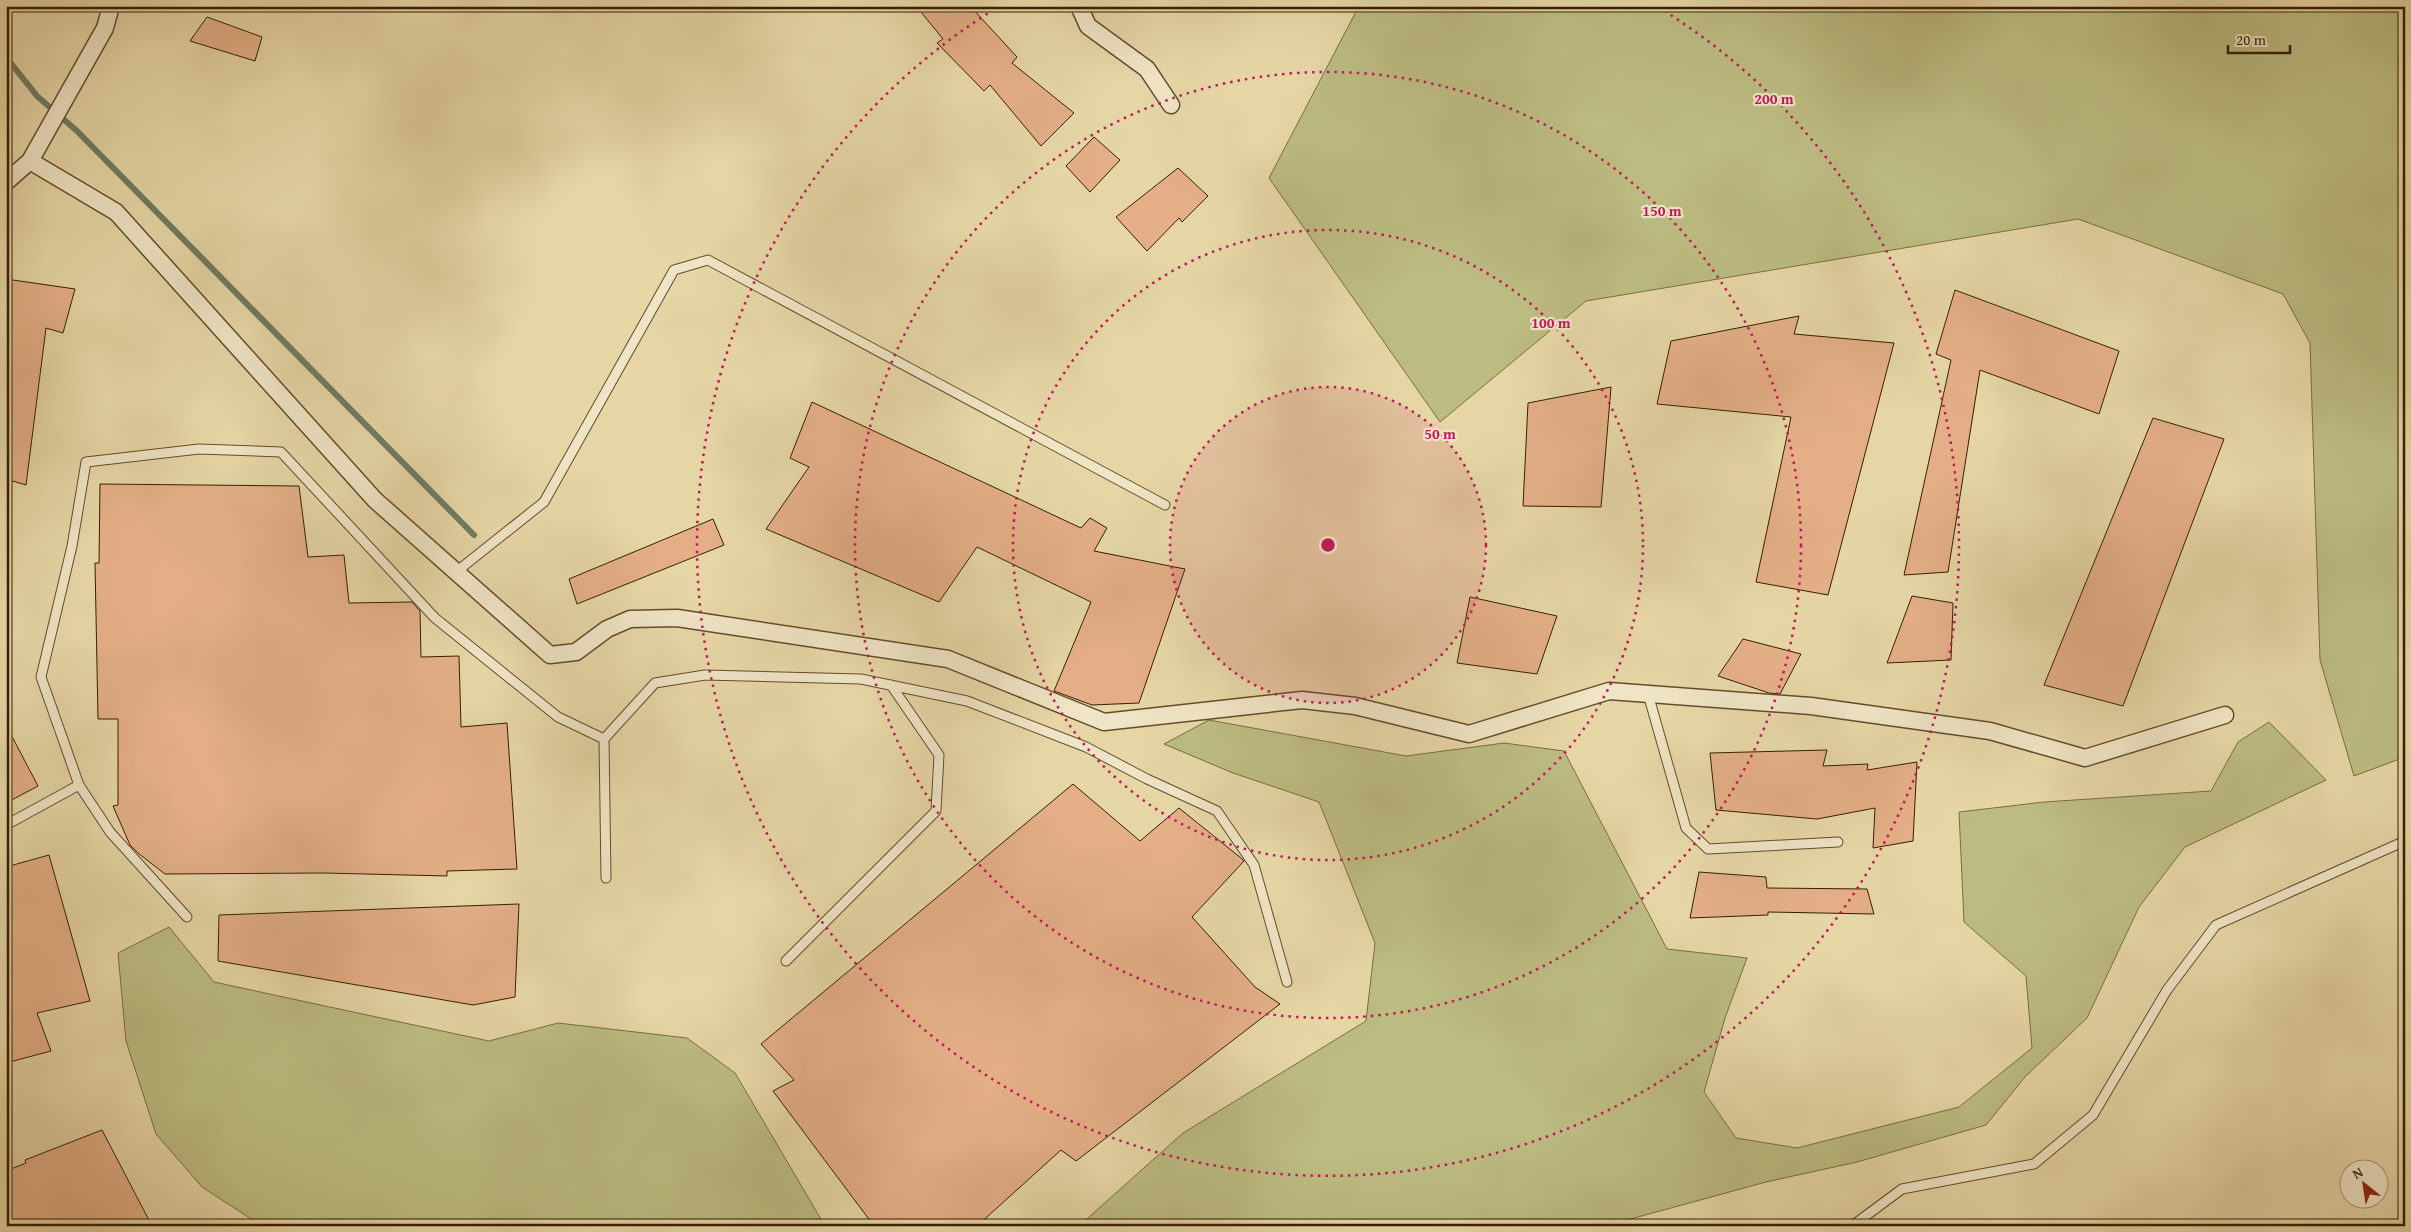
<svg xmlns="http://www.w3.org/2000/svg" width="2411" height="1232" font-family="'Gentium Book Plus',serif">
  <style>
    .green { fill: #bcbc82; stroke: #786e41 }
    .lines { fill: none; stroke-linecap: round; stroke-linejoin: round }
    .stream { stroke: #707c61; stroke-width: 6 }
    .building { fill: #e4af87; stroke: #351f00 }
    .lane-casing { stroke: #614d2a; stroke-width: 11 }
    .street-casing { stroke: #614d2a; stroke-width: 19 }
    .lane { stroke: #efe4c5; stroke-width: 9 }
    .street { stroke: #efe4c5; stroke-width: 16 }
    .ring { fill: none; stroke: #c2185b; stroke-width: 2.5; stroke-dasharray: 2.5 5 }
    .centre { fill: #c2185b; stroke: #efe4c5; stroke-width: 2.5 }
    .ring-label { font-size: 15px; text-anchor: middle; font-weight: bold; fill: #c2185b; stroke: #efe4c5; stroke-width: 4.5; stroke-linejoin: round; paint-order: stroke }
  </style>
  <rect width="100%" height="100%" fill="#e6d6a6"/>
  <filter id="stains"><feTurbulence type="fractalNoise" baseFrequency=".004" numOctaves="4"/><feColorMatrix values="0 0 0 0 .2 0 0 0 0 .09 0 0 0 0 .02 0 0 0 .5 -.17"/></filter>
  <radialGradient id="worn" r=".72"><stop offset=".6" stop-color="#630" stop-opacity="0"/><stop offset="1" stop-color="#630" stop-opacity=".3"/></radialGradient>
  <path class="green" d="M1359 6H2405V757L2354 776 2320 660 2310 343 2283 294 2078 219 1586 301 1440 422 1269 178Z
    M1209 720 1406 756 1504 743 1564 751 1667 949 1747 958 1725 1018 1704 1092 1736 1138 1797 1148 1959 1107 2032 1048 2026 976 1964 922 1959 812 2044 802 2211 791 2238 742 2269 722 2326 780 2185 847 2139 907 2087 1018 2025 1077 1986 1125 1857 1162 1766 1182 1605 1226H1079L1183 1133 1366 1021 1375 943 1319 802 1233 773 1164 744Z
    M169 927 214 982 325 1006 489 1041 558 1023 687 1038 735 1073 825 1226H262L202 1187 156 1134 126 1041 118 953Z"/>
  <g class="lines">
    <path class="stream" d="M6 57 37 96 77 131 474 535"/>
  </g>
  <path class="building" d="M916 6H970L1017 57 1012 63 1074 113 1041 146 990 85 984 91 937 43 943 39Z
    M207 17 262 37 255 61 190 41Z
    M1094 137 1120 160 1090 192 1066 166Z
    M1178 168 1208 196 1182 222 1179 218 1147 251 1116 217Z
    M6 279 75 289 63 333 46 328 26 485 6 479Z
    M1955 290 2119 351 2099 414 1980 370 1948 572 1904 575 1951 360 1936 354Z
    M1799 316 1794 334 1894 343 1828 595 1756 582 1791 417 1657 404 1671 341Z
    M1611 387 1601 507 1523 506 1528 403Z
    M812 402 1081 528 1090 518 1107 528 1094 551 1185 569 1139 703 1092 705 1054 691 1091 602 977 547 939 602 766 529 809 467 790 458Z
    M2153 418 2224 439 2123 706 2044 685Z
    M100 484 299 486 308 557 344 555 349 603 412 602 420 611 421 657 459 656 461 727 507 723 517 869 447 871V876L324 873 165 874 138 853 130 845 113 806 118 805V719H98L95 563H99Z
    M713 519 724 545 577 604 569 579Z
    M1912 596 1953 603 1951 660 1887 663Z
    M1470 597 1557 616 1537 674 1457 663Z
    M1743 639 1801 654 1780 694 1769 693 1718 676Z
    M6 725 38 786 6 803Z
    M1827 750 1823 766 1868 764 1867 770 1917 762 1913 841 1873 848 1875 808 1817 819 1716 810 1710 753Z
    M1073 784 1140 841 1179 808 1241 858 1244 861 1192 917 1255 987 1280 1004 1076 1161 1061 1150 977 1226H874L773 1091 794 1080 761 1044Z
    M49 855 90 1001 37 1013 51 1051 6 1063V867Z
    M1699 872 1766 877 1767 888 1867 889 1874 914 1768 912V915L1690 918Z
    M519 904 515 997 473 1005 218 961 219 915Z
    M102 1130 152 1226H6V1171L26 1163 25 1160Z"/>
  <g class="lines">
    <defs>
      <path id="lane" d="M456 572 544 502 674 270 708 260 1165 505
        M1648 694 1686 828 1708 849 1838 842
        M604 739 655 683 705 675 861 679 967 701 1086 747 1147 779 1217 811 1254 865 1287 982
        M79 785 110 832 187 917
        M6 825 79 785 41 677 72 546 86 462 199 449 281 452 435 618 558 717 604 739 606 878
        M786 961 936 811 939 755 891 685
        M1852 1226 1902 1189 2034 1164 2093 1115 2167 990 2216 925 2405 841"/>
      <path id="street" d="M1079 6 1088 26 1147 69 1171 105
        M30 161 116 212 375 500 550 655 576 652 607 629 630 619 677 618 948 659 1104 722 1302 700 1355 706 1469 734 1609 691 1811 706 1990 731 2085 758 2225 715
        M6 182 30 161 105 28 111 6"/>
    </defs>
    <use href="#lane" class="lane-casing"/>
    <use href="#street" class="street-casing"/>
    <use href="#lane" class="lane"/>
    <use href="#street" class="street"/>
  </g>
  <circle cx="1328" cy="545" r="158" fill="#c2185b" fill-opacity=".12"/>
  <g class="ring">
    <circle cx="1328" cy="545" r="158"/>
    <circle cx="1328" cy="545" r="315"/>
    <circle cx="1328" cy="545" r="473"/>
    <path d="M1658 7A631 631 0 1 1 998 7"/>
  </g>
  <circle cx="1328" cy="545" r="8" class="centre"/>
  <g class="ring-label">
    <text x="1774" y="104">200 m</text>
    <text x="1662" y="216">150 m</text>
    <text x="1551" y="328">100 m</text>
    <text x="1440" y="439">50 m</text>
  </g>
  <rect width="2411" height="1232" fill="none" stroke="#e6d6a6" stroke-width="25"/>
  <rect x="8" y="8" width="2396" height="1217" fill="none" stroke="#351f00" stroke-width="2.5"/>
  <rect x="12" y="12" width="2386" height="1207" fill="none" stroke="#351f00"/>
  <g transform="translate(2364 1184) rotate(330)"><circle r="24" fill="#efe4c5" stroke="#a59576"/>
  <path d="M0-4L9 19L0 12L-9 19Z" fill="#8f2418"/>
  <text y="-8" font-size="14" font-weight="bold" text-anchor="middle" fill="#351f00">N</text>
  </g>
  <path d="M2228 45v8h62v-8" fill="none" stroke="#351f00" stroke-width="2.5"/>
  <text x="2236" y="45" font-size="15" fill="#351f00" stroke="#efe4c5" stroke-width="4" paint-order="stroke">20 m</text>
  <rect width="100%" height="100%" filter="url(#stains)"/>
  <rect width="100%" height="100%" fill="url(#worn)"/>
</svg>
